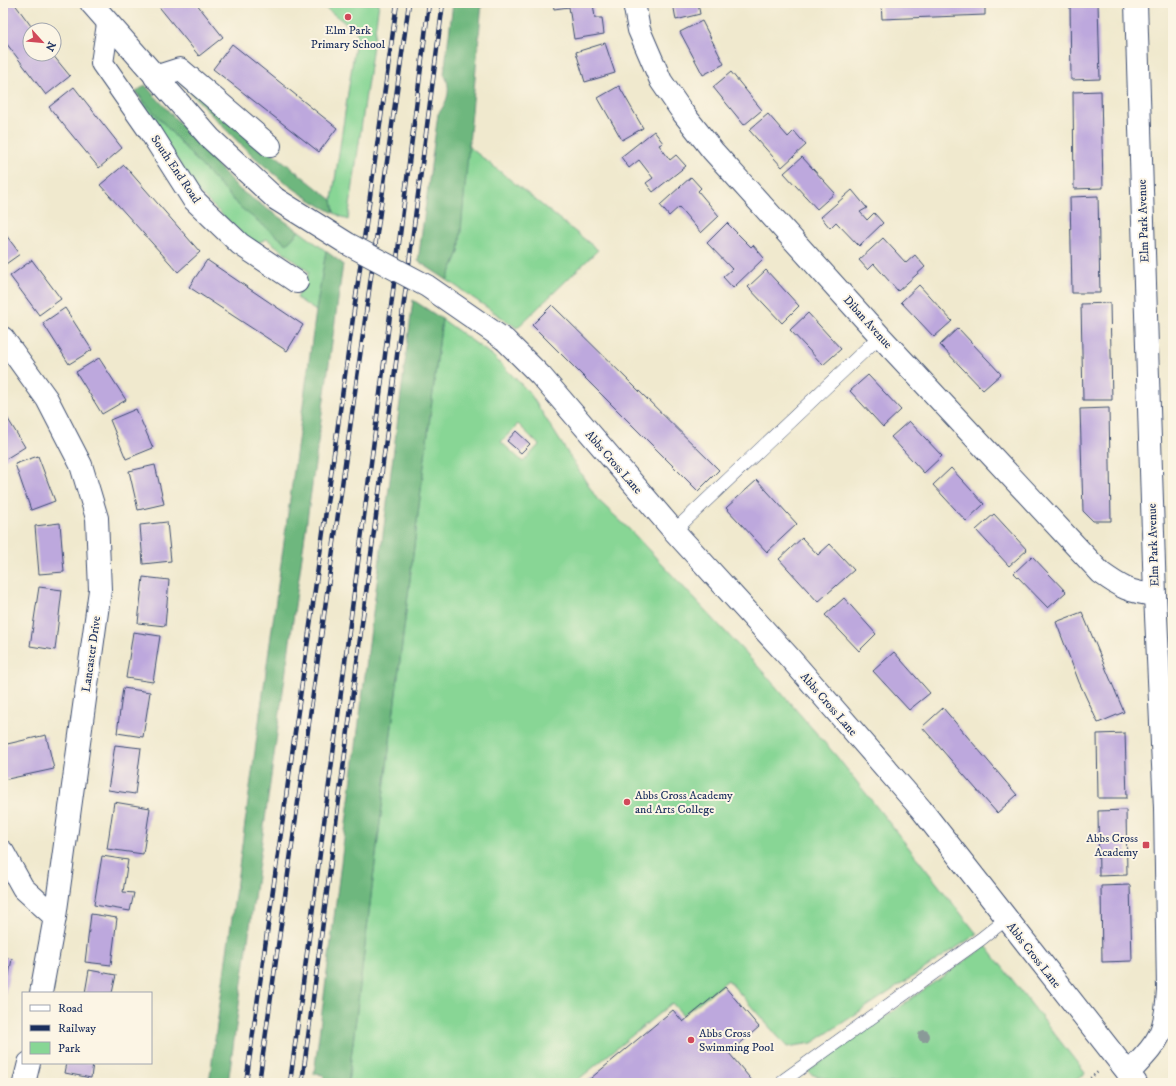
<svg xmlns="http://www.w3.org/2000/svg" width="1176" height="1086" font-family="'IM FELL DW Pica',serif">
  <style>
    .green { fill: #88d695; stroke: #52827a; fill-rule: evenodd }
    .forest { fill: #6eb77e; stroke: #44736e }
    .building { fill: #bda8dd }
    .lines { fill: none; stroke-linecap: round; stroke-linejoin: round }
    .service-casing { stroke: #3b4b6f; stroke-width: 14 }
    .minor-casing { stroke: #3b4b6f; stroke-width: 24 }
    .tertiary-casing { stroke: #3b4b6f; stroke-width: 24 }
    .path { stroke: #3b4b6f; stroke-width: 2.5; stroke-dasharray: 1 3; stroke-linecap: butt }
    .service { stroke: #fff; stroke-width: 13 }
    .minor { stroke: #fff; stroke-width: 22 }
    .tertiary { stroke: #fff; stroke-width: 22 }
    .rail-casing { stroke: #1b2f5e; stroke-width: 4.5 }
    .rail { stroke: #fcf5e5; stroke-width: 3; stroke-dasharray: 9; stroke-linecap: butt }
    .tertiary-bridge-casing { stroke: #3b4b6f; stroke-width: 24; stroke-linecap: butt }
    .tertiary-bridge { stroke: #fff; stroke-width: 22 }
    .tree { fill: #8a9a98 }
    .poi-dot { fill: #d1495b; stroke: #fcf5e5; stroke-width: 1.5 }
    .labels { text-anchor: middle; stroke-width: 4; stroke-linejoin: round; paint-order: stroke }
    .poi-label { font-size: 12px; fill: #1b2f5e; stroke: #fcf5e5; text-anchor: start }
    .street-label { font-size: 12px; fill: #1b2f5e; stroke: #fcf5e5 }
  </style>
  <rect width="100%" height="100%" fill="#fcf5e5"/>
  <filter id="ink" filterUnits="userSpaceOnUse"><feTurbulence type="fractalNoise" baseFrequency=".025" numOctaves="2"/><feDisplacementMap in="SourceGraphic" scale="8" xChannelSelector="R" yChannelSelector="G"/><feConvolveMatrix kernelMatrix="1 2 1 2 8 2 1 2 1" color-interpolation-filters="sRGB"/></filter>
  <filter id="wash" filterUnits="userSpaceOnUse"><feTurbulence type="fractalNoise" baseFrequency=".012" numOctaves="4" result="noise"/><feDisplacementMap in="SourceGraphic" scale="16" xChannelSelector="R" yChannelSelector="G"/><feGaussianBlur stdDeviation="0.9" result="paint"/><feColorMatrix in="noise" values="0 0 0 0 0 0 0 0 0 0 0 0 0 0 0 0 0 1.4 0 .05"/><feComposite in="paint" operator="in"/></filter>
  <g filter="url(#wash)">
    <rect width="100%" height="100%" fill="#f0e9ce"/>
    <path class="green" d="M319 3H379L348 220 334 213 332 200 357 32Z
      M136 92 196 160 287 244 299 231 326 251 316 311 297 298 309 272 267 239 257 243 248 239 195 189Z
      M468 146 598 250 517 328 447 280 459 252Z
      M442 319 493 356 529 392 597 499 630 530 764 673 838 758 977 934 812 1043 787 1047 728 980 683 1015 672 1003 574 1083H348ZM518 424 539 445 523 462 501 442Z
      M986 946 1085 1073 1073 1083H833C826 1075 814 1079 808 1071Z"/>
    <path class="forest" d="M453 3H482L459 252 447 280 418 261 438 114C448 102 452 88 444 74Z
      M173 74 332 200 334 213C270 181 222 126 173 74Z
      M145 85 240 190 299 231 287 244 241 208 196 160 136 92Z
      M326 251 343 264 228 1083H209L316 311Z
      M413 300 442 319 348 1083H324V1075L314 1074Z"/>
    <g id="blocks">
      <path class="building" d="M3 3H14L34 30H30V54H52L70 76 46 95 3 39Z
        M156 3H196L223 37 199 56Z
        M553 3H593L595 18H602L604 34 574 39 569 7 554 9Z
        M673 3H698L700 14 676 20Z
        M881 3H985V15L882 19Z
        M1070 3H1098L1100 79 1071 80Z
        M702 21 724 64 703 75 680 32Z
        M605 43 615 73 585 82 576 52Z
        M232 44 337 128 319 152 213 69Z
        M731 72 762 110 744 125 713 87Z
        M619 86 643 128 622 140 598 98Z
        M74 87 122 148 99 168 49 107Z
        M1101 91 1103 188 1074 189 1073 92Z
        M768 114 788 137 794 131 806 145 782 167 749 130Z
        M654 131 663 143 659 145 670 160 676 155 686 166 653 192 646 183 653 178 639 160 629 168 621 157Z
        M802 157 835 193 817 209 784 173Z
        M124 165 200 252 178 272 100 185Z
        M691 177 701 188 698 191 719 216 701 233 679 207 669 216 660 205Z
        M852 190 867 208 860 212 867 220 874 213 883 223 859 246 836 222 830 228 821 217Z
        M1098 196 1100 293H1072L1070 197Z
        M727 223 751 247 753 245 764 258 733 288 723 277 732 269 707 243Z
        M3 231 20 254 3 266Z
        M883 238 906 263 915 255 925 267 898 291 874 264 868 270 859 260Z
        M32 260 61 299 39 315 10 276Z
        M207 260 303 325 287 351 189 287Z
        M766 270 799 306 782 323 748 287Z
        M919 285 952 321 934 337 901 302Z
        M1110 303 1112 400H1083L1081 304Z
        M552 305 719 470 698 491 532 325Z
        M65 308 92 350 69 364 43 323Z
        M808 313 841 349 823 365 790 330Z
        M958 328 1001 374 983 390 940 345Z
        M99 358 126 400 102 414 76 372Z
        M868 375 901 410 883 427 850 391Z
        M1109 408 1111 521H1093L1083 511 1080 409Z
        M136 409 153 448 126 459 110 420Z
        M3 411 25 447 4 460 3 459Z
        M909 421 942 456 924 473 891 437Z
        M516 431 530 444 521 453 507 441Z
        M38 456 55 501 31 510 15 464Z
        M155 465 164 504 138 510 129 471Z
        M951 468 984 504 966 521 933 485Z
        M757 480 797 524 767 552 726 508Z
        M994 514 1027 550 1009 566 976 530Z
        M167 522 171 561 143 564 140 525Z
        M60 523 64 572 39 574 35 526Z
        M802 538 818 555 830 544 854 570 818 602 779 559Z
        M1032 556 1066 592 1048 608 1014 573Z
        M143 577 169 580 165 626 138 623Z
        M39 587 62 590 55 650 30 646Z
        M844 598 876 634 859 651 825 615Z
        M1082 612 1124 712 1098 723 1079 682 1056 622Z
        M133 632 160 636 153 682 126 678Z
        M894 652 930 693 909 710 873 671Z
        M123 688 150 692 143 737 117 733Z
        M943 708 1017 795 997 813 922 727Z
        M1125 733 1127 798H1098L1097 734Z
        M46 735 54 769 3 780V745Z
        M115 745 141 748 135 794 108 790Z
        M114 802 150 808 143 854 107 849Z
        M1126 810 1127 875 1099 876 1098 811Z
        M102 856 128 860 123 892 134 893 130 911 94 905Z
        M1130 885 1132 961 1102 962 1101 886Z
        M91 914 117 918 111 965 85 962Z
        M3 957 12 959 4 1000H3Z
        M89 970 116 975 112 993H85Z
        M725 987 759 1027 729 1053 754 1083H585L673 1010 683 1022Z
        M67 1063H93L91 1078 65 1073Z"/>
    </g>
  </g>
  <g filter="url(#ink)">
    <use href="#blocks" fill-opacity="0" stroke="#3b4b6f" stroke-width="1"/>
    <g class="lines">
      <defs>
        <path id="service" d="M674 531 880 336
          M784 1080 981 939 1006 919"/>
        <path id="minor" d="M634 3 639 30 661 81 683 113 713 151 880 336 1101 573C1122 588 1129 592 1155 595
          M108 24 102 63 151 133 193 199 240 244 297 282
          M155 77 180 69 270 146
          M3 338 47 399 81 465 97 518 100 590 55 917 41 993
          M3 852 23 888 55 917
          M24 1083 29 1063"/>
        <path id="tertiary" d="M91 3 210 138 276 199
          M505 340 541 376 674 531 789 657 921 809 1136 1083
          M1128 1074C1159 1040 1165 1037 1168 990L1165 808 1155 595 1136 3"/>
      </defs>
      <use href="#service" class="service-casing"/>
      <use href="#minor" class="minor-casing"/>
      <use href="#tertiary" class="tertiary-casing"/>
      <path class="path" d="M1084 1083 1098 1072"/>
      <use href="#service" class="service"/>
      <use href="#minor" class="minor"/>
      <use href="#tertiary" class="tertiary"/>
      <defs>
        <path id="rail" d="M246 1083 397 3
          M259 1083 409 3
          M290 1083 383 371 429 3
          M302 1083 443 3"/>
      </defs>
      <use href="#rail" class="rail-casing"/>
      <use href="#rail" class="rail"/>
      <defs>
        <path id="tertiary-bridge" d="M276 199 348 244 427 286 505 340"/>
      </defs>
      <use href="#tertiary-bridge" class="tertiary-bridge-casing"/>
      <use href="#tertiary-bridge" class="tertiary-bridge"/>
    </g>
    <circle class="tree" cx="924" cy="1036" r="6"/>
  </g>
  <g class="poi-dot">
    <circle cx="348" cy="17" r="4"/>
    <circle cx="627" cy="802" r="4"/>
    <rect x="1142" y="841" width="8" height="8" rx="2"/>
    <circle cx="691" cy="1040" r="4"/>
  </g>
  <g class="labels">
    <g class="poi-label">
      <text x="348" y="34" text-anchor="middle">Elm Park<tspan x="348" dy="14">Primary School</tspan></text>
      <text x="635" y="799">Abbs Cross Academy<tspan x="635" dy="14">and Arts College</tspan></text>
      <text x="1138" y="842" text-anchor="end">Abbs Cross<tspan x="1138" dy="14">Academy</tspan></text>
      <text x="699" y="1037">Abbs Cross<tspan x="699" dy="14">Swimming Pool</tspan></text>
    </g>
    <g class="street-label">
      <text transform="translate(176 169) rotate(56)" y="4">South End Road</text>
      <text transform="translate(1143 221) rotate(-92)" y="4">Elm Park Avenue</text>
      <text transform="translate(868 322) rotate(48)" y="4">Diban Avenue</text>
      <text transform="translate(614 462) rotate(49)" y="4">Abbs Cross Lane</text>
      <text transform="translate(1153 545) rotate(-92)" y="4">Elm Park Avenue</text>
      <text transform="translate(91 654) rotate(-82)" y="4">Lancaster Drive</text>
      <text transform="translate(829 704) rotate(49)" y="4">Abbs Cross Lane</text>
      <text transform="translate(1034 955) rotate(52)" y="4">Abbs Cross Lane</text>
    </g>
  </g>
  <rect width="1176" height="1086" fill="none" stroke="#fcf5e5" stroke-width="16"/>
  <rect x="22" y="992" width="130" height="72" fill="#fcf5e5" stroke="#a2a6af"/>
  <rect x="30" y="1005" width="20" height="6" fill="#ffffff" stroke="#a2a6af"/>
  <text x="58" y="1012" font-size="12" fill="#1b2f5e">Road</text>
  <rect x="30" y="1025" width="20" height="6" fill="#1b2f5e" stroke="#a2a6af"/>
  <text x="58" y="1032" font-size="12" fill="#1b2f5e">Railway</text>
  <rect x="30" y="1042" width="20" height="12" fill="#88d695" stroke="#a2a6af"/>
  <text x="58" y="1052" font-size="12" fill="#1b2f5e">Park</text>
  <g transform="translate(42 42) rotate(117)"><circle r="19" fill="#fcf5e5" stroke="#a2a6af"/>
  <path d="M0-3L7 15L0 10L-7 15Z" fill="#d1495b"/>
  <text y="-6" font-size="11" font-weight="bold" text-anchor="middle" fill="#1b2f5e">N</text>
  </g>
</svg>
